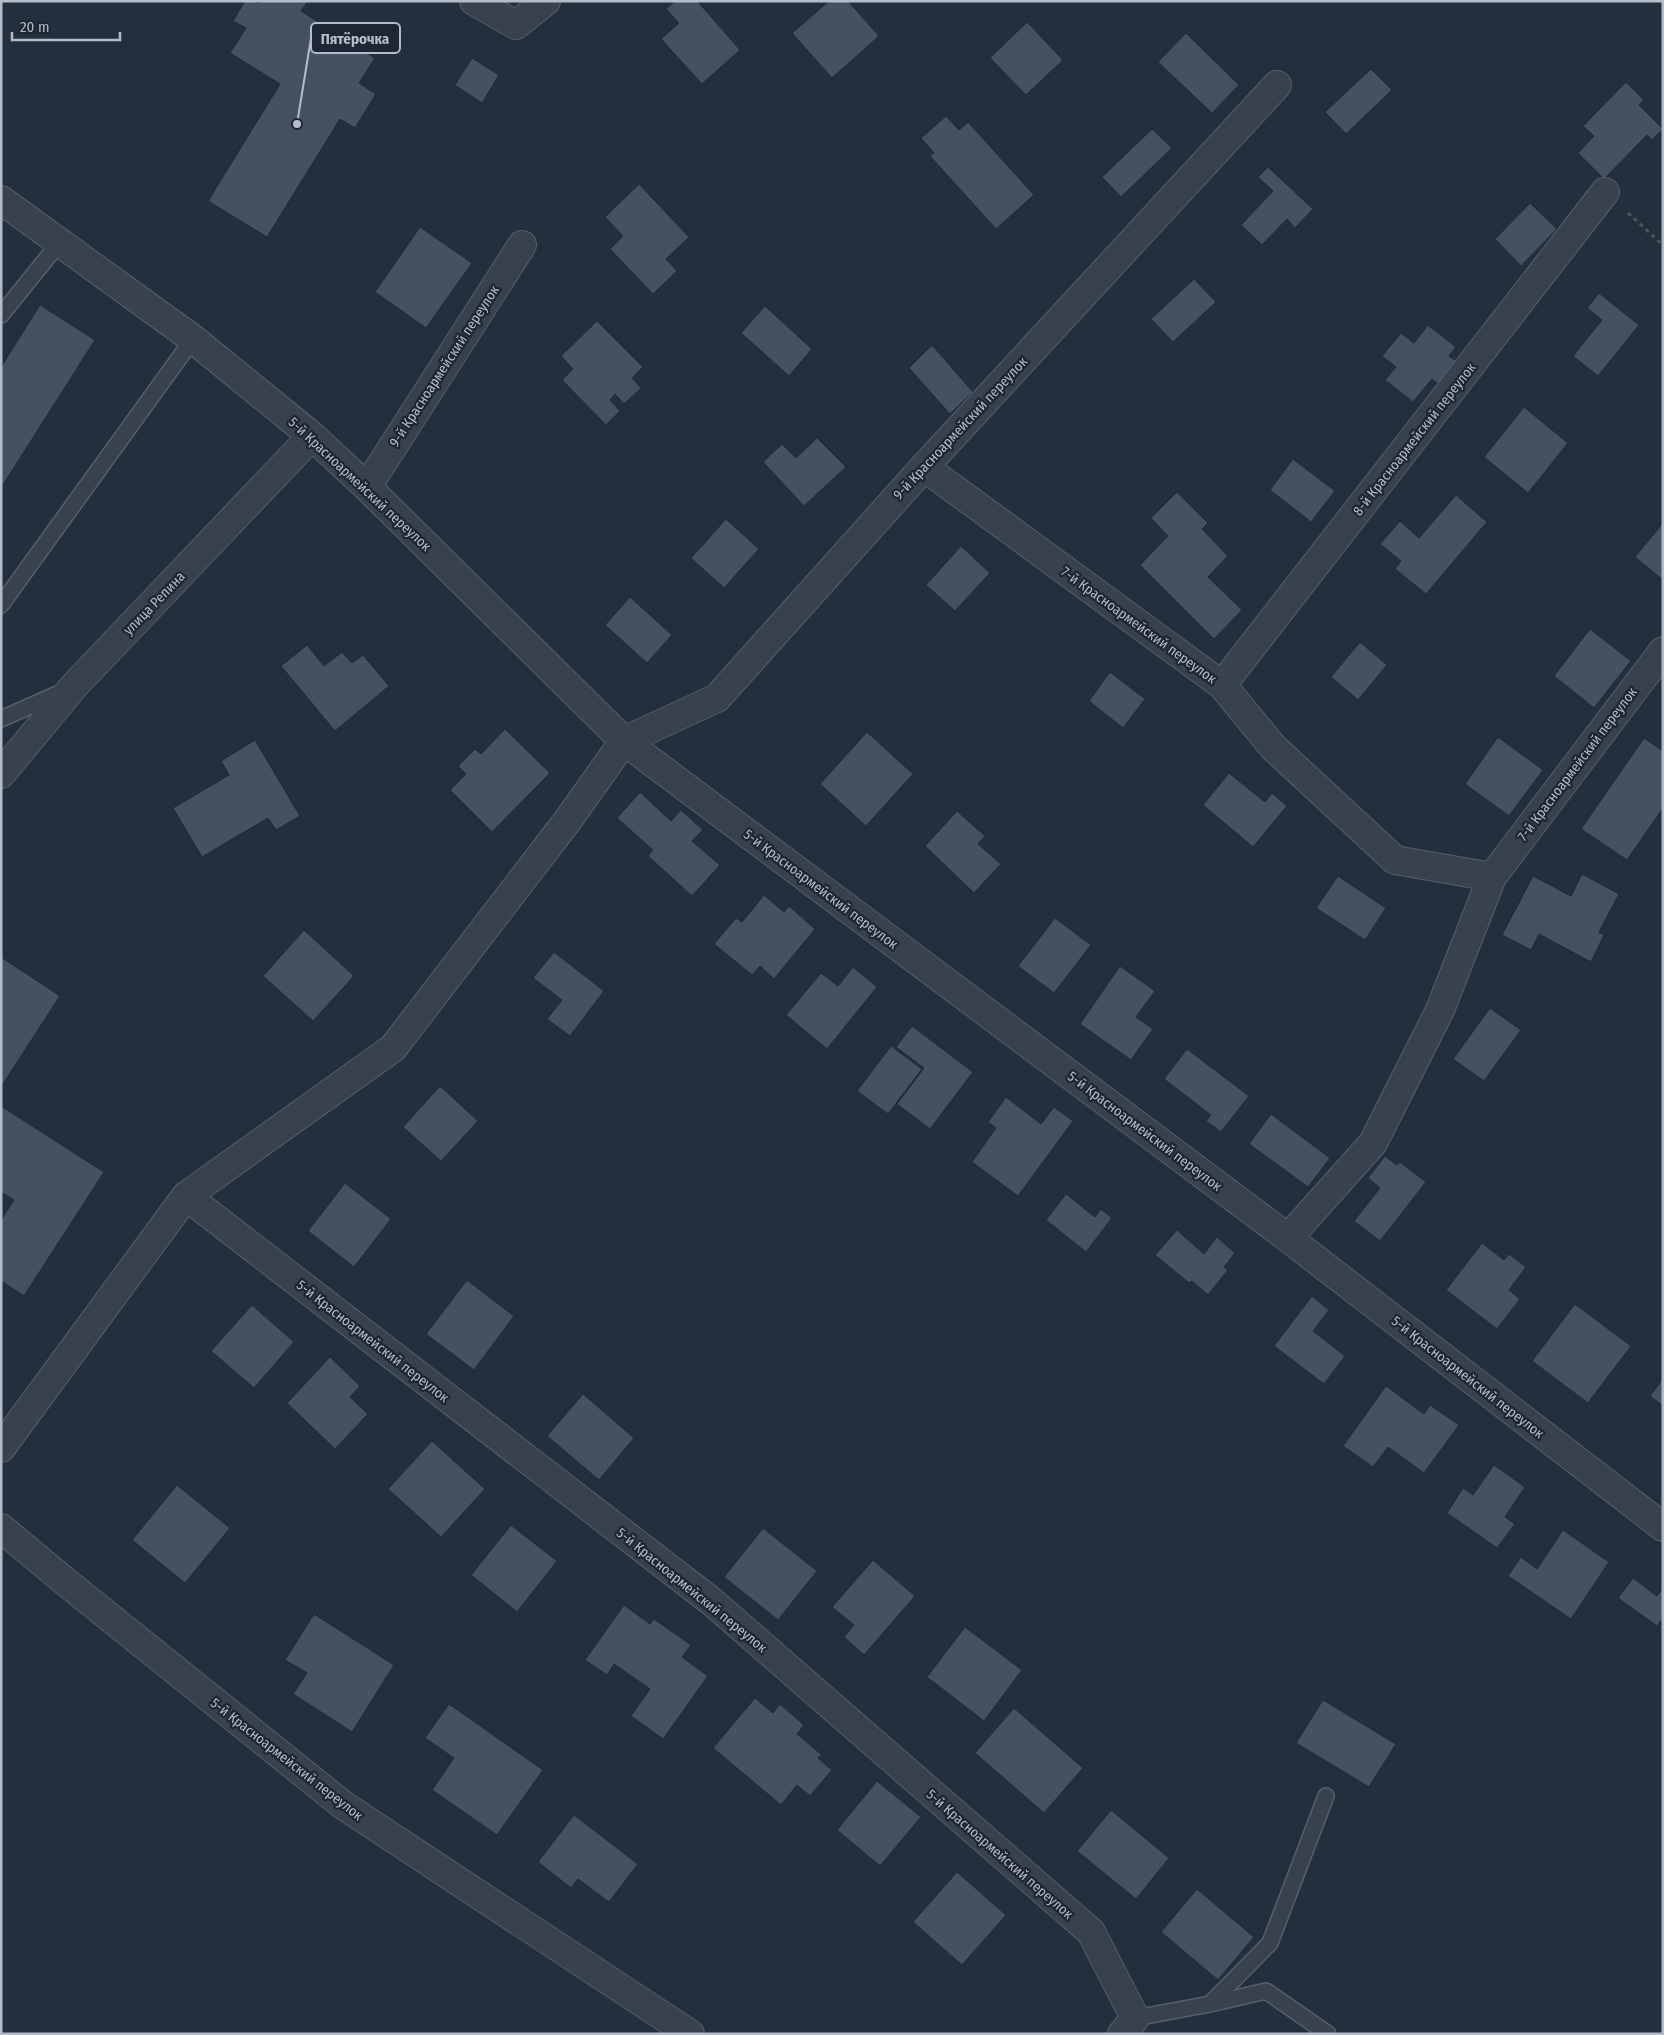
<svg xmlns="http://www.w3.org/2000/svg" width="1664" height="2035" font-family="'Fira Sans Condensed',sans-serif">
  <style>
    .building { fill: #455162; stroke: #1f2835 }
    .lines { fill: none; stroke-linecap: round; stroke-linejoin: round }
    .service-casing { stroke: #565f6c; stroke-width: 18 }
    .minor-casing { stroke: #565f6c; stroke-width: 30 }
    .path { stroke: #44595c; stroke-width: 3; stroke-dasharray: 4 4; stroke-linecap: butt }
    .service { stroke: #38414e; stroke-width: 15 }
    .minor { stroke: #38414e; stroke-width: 28 }
    .labels { text-anchor: middle; stroke-width: 4.5; stroke-linejoin: round; paint-order: stroke }
    .street-label { font-size: 14px; fill: #b4bcc9; stroke: #1d2633 }
    .leader { fill: none; stroke: #b4bcc9; stroke-width: 2 }
    .callout-dot { fill: #b4bcc9; stroke: #1d2633; stroke-width: 2 }
    .callout { fill: #1d2633; stroke: #b4bcc9; stroke-width: 2 }
    .callout-label { font-size: 15px; text-anchor: middle; font-weight: bold; fill: #b4bcc9 }
  </style>
  <rect width="100%" height="100%" fill="#242f3e"/>
  <path class="building" d="M245 1H255L258 3 260 1H308L301 11 375 58 359 83 376 94 355 128 340 119 267 237 208 201 280 84 230 53 246 28 233 21Z
    M675 1H702L699 3 740 50 702 84 661 39 679 23 666 9Z
    M829 1H848L879 36 832 78 792 33Z
    M1027 22 1063 60 1026 95 990 58Z
    M1186 33 1239 85 1212 113 1158 62Z
    M472 58 499 75 482 103 455 85Z
    M1371 69 1392 90 1346 134 1325 112Z
    M1626 82 1644 100 1639 105 1663 129 1652 140 1647 135 1604 179 1578 153 1594 136 1583 126Z
    M946 116 959 130 968 122 1034 195 996 229 930 156 934 153 921 138Z
    M1152 129 1172 148 1121 197 1102 177Z
    M1268 167 1313 209 1295 228 1287 219 1262 245 1241 225 1273 191 1258 177Z
    M639 184 689 237 666 259 677 271 653 294 610 249 623 236 605 217Z
    M1530 203 1557 229 1521 266 1495 239Z
    M420 227 472 263 426 328 375 292Z
    M1194 279 1216 302 1173 342 1151 319Z
    M1599 293 1639 325 1598 376 1573 356 1602 320 1587 308Z
    M40 305 95 340 1 488V367Z
    M765 306 812 349 789 376 741 333Z
    M597 321 643 367 632 378 641 388 624 404 615 394 610 400 620 411 606 425 562 380 573 369 561 356Z
    M1428 325 1456 347 1449 356 1456 361 1438 384 1432 379 1413 402 1385 380 1396 367 1382 356 1401 333 1414 343Z
    M932 345 973 392 950 414 909 368Z
    M1524 407 1568 443 1528 493 1484 457Z
    M817 438 846 467 804 506 763 462 782 444 796 458Z
    M1293 459 1335 491 1311 522 1270 490Z
    M1177 492 1208 523 1202 529 1228 556 1208 577 1242 610 1214 639 1140 565 1168 536 1151 518Z
    M1456 495 1487 522 1426 594 1395 569 1401 561 1380 544 1400 521 1419 538Z
    M726 519 759 549 724 588 691 558Z
    M1663 523V580L1635 557Z
    M961 546 990 573 955 611 926 585Z
    M630 597 672 635 647 663 605 625Z
    M1590 629 1631 661 1594 708 1554 676Z
    M1360 642 1387 665 1358 700 1331 677Z
    M307 645 324 666 342 652 352 663 363 655 389 686 335 731 281 666Z
    M1110 672 1145 699 1123 728 1089 701Z
    M505 729 550 773 492 832 450 790 466 774 458 766 475 749 481 754Z
    M867 732 913 774 866 826 820 784Z
    M1498 737 1543 770 1509 816 1465 784Z
    M1644 738 1663 751V808L1627 860 1581 829Z
    M255 740 300 816 276 830 268 818 202 857 173 808 229 775 221 761Z
    M1229 773 1265 802 1272 793 1287 806 1253 847 1203 805Z
    M640 792 671 821 681 810 703 830 692 841 720 865 692 896 648 856 653 850 617 818Z
    M957 811 985 836 978 844 1001 864 974 893 925 846Z
    M1582 874 1619 894 1599 932 1604 935 1591 962 1539 934 1531 950 1502 935 1533 876 1571 896Z
    M1338 876 1386 908 1365 940 1316 908Z
    M764 895 784 912 789 906 815 929 774 979 760 966 752 975 714 944 736 918 742 922Z
    M1055 918 1091 945 1054 993 1018 966Z
    M304 930 354 976 313 1021 263 976Z
    M554 952 604 991 570 1036 547 1019 562 1000 533 978Z
    M1 957 60 996 1 1087Z
    M1120 966 1155 991 1136 1017 1153 1029 1131 1060 1080 1024Z
    M853 967 877 987 827 1049 786 1015 821 973 838 986Z
    M1490 1008 1521 1030 1484 1081 1453 1059Z
    M912 1026 973 1072 930 1129 897 1104 924 1068 896 1047Z
    M891 1046 922 1069 888 1114 857 1091Z
    M1187 1049 1249 1096 1221 1132 1206 1121 1211 1115 1164 1079Z
    M440 1086 478 1121 441 1161 403 1127Z
    M1006 1097 1041 1124 1054 1107 1073 1121 1018 1196 972 1162 996 1128 988 1122Z
    M1 1106 104 1172 24 1296 1 1281V1220L14 1200 1 1192Z
    M1271 1114 1330 1158 1308 1187 1249 1144Z
    M1385 1156 1397 1165 1400 1162 1426 1182 1380 1241 1354 1221 1380 1188 1368 1178Z
    M345 1183 391 1219 354 1267 308 1231Z
    M1066 1194 1095 1217 1101 1209 1112 1218 1086 1252 1046 1220Z
    M1177 1230 1204 1254 1217 1237 1235 1253 1224 1267 1228 1270 1208 1295 1192 1281 1189 1283 1155 1255Z
    M1482 1243 1504 1260 1509 1254 1526 1267 1509 1290 1520 1299 1497 1329 1446 1290Z
    M467 1280 514 1316 474 1370 426 1334Z
    M1312 1296 1329 1310 1313 1331 1345 1356 1324 1384 1274 1346Z
    M1575 1304 1631 1346 1588 1403 1532 1361Z
    M252 1305 294 1342 254 1388 211 1351Z
    M330 1357 360 1386 350 1397 368 1414 335 1449 287 1403Z
    M1663 1379V1406L1650 1396Z
    M1386 1386 1424 1414 1430 1405 1459 1425 1424 1473 1388 1447 1373 1467 1343 1446Z
    M583 1394 634 1438 599 1480 547 1436Z
    M432 1441 485 1489 441 1537 388 1489Z
    M1494 1465 1525 1487 1505 1517 1515 1524 1497 1548 1447 1513 1463 1488 1473 1495Z
    M177 1485 230 1528 185 1583 132 1540Z
    M511 1525 557 1561 517 1612 471 1575Z
    M763 1528 817 1571 778 1620 724 1577Z
    M1563 1530 1609 1562 1571 1619 1508 1576 1521 1557 1537 1569Z
    M873 1560 915 1596 864 1655 844 1637 854 1625 832 1607Z
    M1633 1578 1657 1596 1663 1588V1618L1657 1626 1618 1598Z
    M624 1605 650 1624 654 1619 691 1645 682 1657 708 1676 663 1739 631 1716 650 1689 614 1664 607 1675 585 1660Z
    M314 1614 394 1665 352 1732 293 1694 307 1673 285 1660Z
    M965 1627 1022 1670 984 1721 927 1677Z
    M755 1698 773 1713 780 1704 804 1725 797 1734 822 1755 818 1758 832 1770 810 1796 797 1785 781 1805 713 1748Z
    M1323 1700 1396 1744 1369 1787 1296 1743Z
    M449 1704 543 1770 497 1835 432 1790 454 1758 425 1738Z
    M1014 1708 1083 1768 1044 1813 975 1753Z
    M877 1781 921 1817 880 1866 837 1830Z
    M1111 1810 1169 1858 1136 1899 1077 1851Z
    M574 1815 638 1864 609 1902 578 1879 571 1888 538 1862Z
    M957 1872 1006 1915 962 1965 913 1922Z
    M1197 1889 1254 1937 1218 1980 1161 1932Z"/>
  <g class="lines">
    <defs>
      <path id="service" d="M1 315 60 242
        M1 605 193 339
        M1 719 64 691
        M1210 2004 1266 1991 1328 2034
        M1135 2018 1210 2004 1270 1943 1326 1796"/>
      <path id="minor" d="M474 1 516 25 546 1
        M1 200 193 339 312 436 367 487 624 741 1288 1238 1663 1527
        M924 467 1222 685 1273 747 1395 860 1492 877
        M367 487 522 245
        M1222 685 1605 192
        M1 774 74 686 312 436
        M186 1196 711 1601 1091 1932 1135 2018 1122 2034
        M1288 1238 1373 1143 1440 1010 1492 877 1663 651
        M1 1448 186 1196 393 1048 568 820 624 741 717 698 924 467 1277 85
        M1 1528 67 1583 343 1805 690 2034"/>
    </defs>
    <use href="#service" class="service-casing"/>
    <use href="#minor" class="minor-casing"/>
    <path class="path" d="M1628 213 1663 245"/>
    <use href="#service" class="service"/>
    <use href="#minor" class="minor"/>
  </g>
  <g class="labels">
    <g class="street-label">
      <text transform="translate(444 366) rotate(-57)" y="5">9-й Красноармейский переулок</text>
      <text transform="translate(960 428) rotate(-47)" y="5">9-й Красноармейский переулок</text>
      <text transform="translate(1414 439) rotate(-52)" y="5">8-й Красноармейский переулок</text>
      <text transform="translate(360 484) rotate(43)" y="5">5-й Красноармейский переулок</text>
      <text transform="translate(154 603) rotate(-46)" y="5">улица Репина</text>
      <text transform="translate(1139 625) rotate(36)" y="5">7-й Красноармейский переулок</text>
      <text transform="translate(1577 764) rotate(-53)" y="5">7-й Красноармейский переулок</text>
      <text transform="translate(821 889) rotate(37)" y="5">5-й Красноармейский переулок</text>
      <text transform="translate(1145 1131) rotate(37)" y="5">5-й Красноармейский переулок</text>
      <text transform="translate(373 1341) rotate(38)" y="5">5-й Красноармейский переулок</text>
      <text transform="translate(1468 1377) rotate(38)" y="5">5-й Красноармейский переулок</text>
      <text transform="translate(692 1590) rotate(39)" y="5">5-й Красноармейский переулок</text>
      <text transform="translate(287 1759) rotate(38)" y="5">5-й Красноармейский переулок</text>
      <text transform="translate(1000 1854) rotate(41)" y="5">5-й Красноармейский переулок</text>
    </g>
  </g>
  <path class="leader" d="M297 124L311 38"/>
  <circle class="callout-dot" cx="297" cy="124" r="5"/>
  <rect class="callout" x="311" y="23" width="89" height="30" rx="5"/>
  <g class="callout-label">
    <text x="355" y="44">Пятёрочка</text>
  </g>
  <rect width="1664" height="2035" fill="none" stroke="#b4bcc9" stroke-width="5"/>
  <path d="M12 32v8h108v-8" fill="none" stroke="#b4bcc9" stroke-width="2.5"/>
  <text x="20" y="32" font-size="15" fill="#b4bcc9" stroke="#1d2633" stroke-width="4" paint-order="stroke">20 m</text>
</svg>
